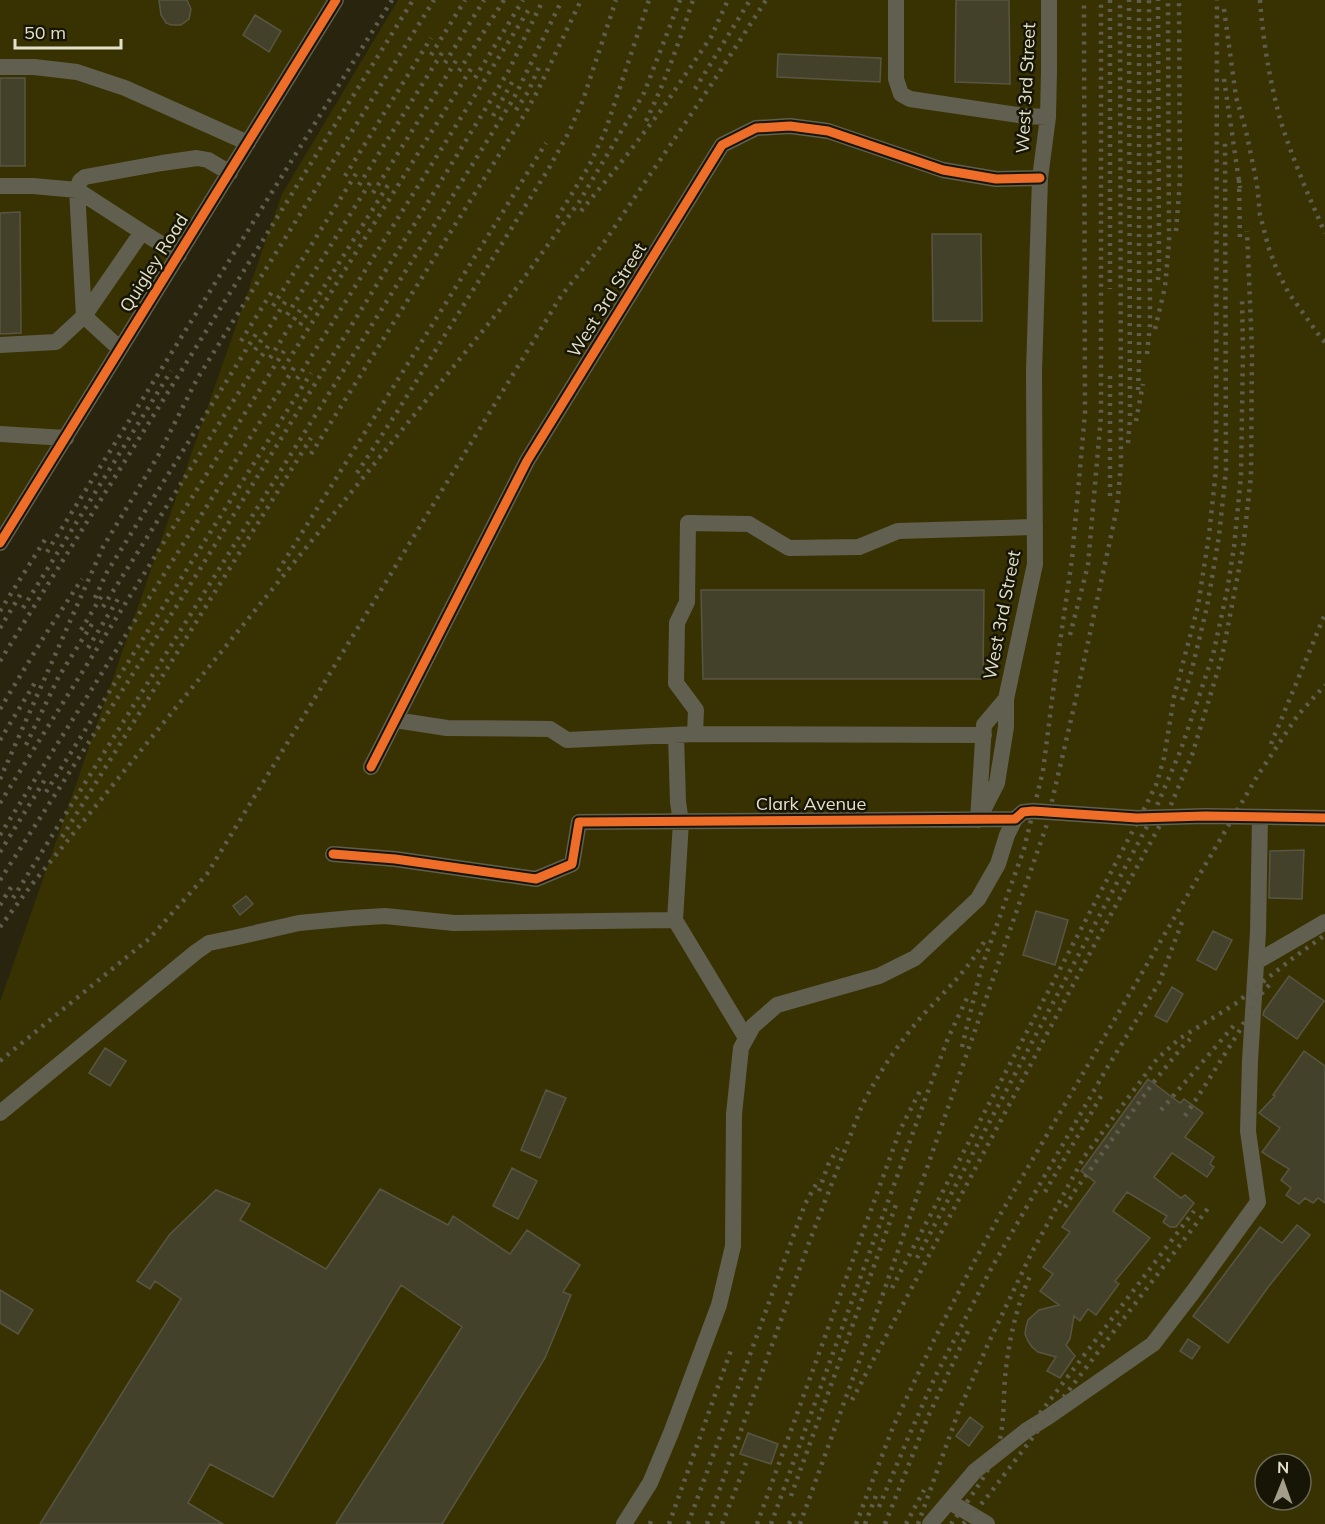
<svg xmlns="http://www.w3.org/2000/svg" width="1325" height="1524" font-family="Mulish,sans-serif">
  <style>
    .built { fill: #383202; fill-rule: evenodd }
    .building { fill: #44412a; stroke: #585543; stroke-width: 1.5 }
    .lines { fill: none; stroke-linecap: round; stroke-linejoin: round }
    .minor { stroke: #615f4f; stroke-width: 16 }
    .rail { stroke: #5f5d4e; stroke-width: 4.5; stroke-dasharray: 3 6; stroke-linecap: butt }
    .cycleway-casing { stroke: #171505; stroke-width: 13 }
    .cycleway { stroke: #ee6e29; stroke-width: 9 }
    .labels { text-anchor: middle; stroke-width: 5; stroke-linejoin: round; paint-order: stroke }
    .street-label { font-size: 18px; fill: #e3e0cb; stroke: #171505 }
  </style>
  <rect width="100%" height="100%" fill="#28240e"/>
  <path class="built" d="M0 0H336L0 543Z
    M398 0H1325V1524H0V1002L282 194ZM1265 1464H1301V1500H1265Z"/>
  <path class="building" d="M159 0H187L191 9 189 19 181 25H171L166 23 161 15Z
    M956 0H1009L1010 84 955 82Z
    M255 15 281 31 269 52 243 35Z
    M778 54 881 58 880 82 777 77Z
    M0 78H25V166H0Z
    M20 212 21 333 0 334V213Z
    M932 234H981L982 321H933Z
    M701 590H984L983 679H703Z
    M1304 850 1302 899 1269 898 1270 851Z
    M246 896 253 904 240 915 233 906Z
    M1036 911 1068 920 1055 965 1023 955Z
    M1213 931 1232 940 1216 970 1197 960Z
    M1289 976 1324 1001 1297 1039 1263 1015 1264 1011Z
    M1172 987 1183 994 1167 1022 1155 1016Z
    M105 1048 126 1061 110 1086 89 1073Z
    M1304 1051 1325 1066V1203L1318 1198 1313 1203 1305 1198 1299 1204 1286 1195 1291 1188 1281 1180 1289 1169 1262 1152 1280 1128 1259 1113 1275 1096 1273 1095Z
    M1148 1079 1180 1103 1184 1099 1203 1113 1185 1137 1214 1157 1210 1164 1214 1167 1207 1177 1172 1153 1154 1177 1181 1198 1185 1195 1194 1203 1176 1227H1170L1163 1222 1167 1216 1127 1192 1113 1211 1150 1238 1115 1281 1119 1284 1096 1315 1088 1309 1080 1321 1074 1316 1070 1339 1066 1345 1075 1356 1060 1378 1047 1371 1056 1357 1038 1352 1032 1347 1028 1341 1025 1334 1026 1327 1028 1320 1039 1310 1059 1305 1040 1291 1053 1274 1043 1267 1070 1232 1062 1227 1095 1182 1081 1171Z
    M546 1090 566 1098 540 1158 521 1150Z
    M512 1168 537 1181 518 1219 493 1206Z
    M380 1189 448 1225 453 1216 510 1254 527 1230 580 1265 563 1292 571 1295 545 1358 442 1524H336L462 1327 401 1285 273 1497 210 1464 188 1503 223 1524H40L181 1299 155 1281 150 1289 137 1281 170 1234 216 1190 250 1204 240 1220 326 1269Z
    M1297 1225 1310 1235 1269 1286 1228 1343 1193 1316 1260 1227 1282 1243Z
    M0 1290 33 1310 18 1334 0 1323Z
    M1188 1339 1200 1347 1192 1359 1180 1351Z
    M970 1417 983 1427 969 1446 956 1436Z
    M748 1433 778 1444 771 1464 740 1454Z"/>
  <g class="lines">
    <path class="minor" d="M896 0V79L901 94 910 99 1025 116 1048 117
      M0 67H34L77 72 125 88 248 143
      M0 186H33L77 190 142 232
      M0 345 56 342 84 316 77 190 80 181 85 177 162 163 197 158 208 160 230 173
      M120 349 84 316 142 232 179 255
      M0 434 66 438
      M0 543 336 0
      M1006 699 984 725 978 820 997 783 1006 727V699L1035 564 1034 372 1040 178 1048 117 1049 71V0
      M395 720 447 728 550 729 567 740 695 734 984 735
      M695 734 696 710 676 683 677 623 687 602 688 523 749 524 789 548 859 547 898 531 1035 527
      M371 767 527 461 722 145 756 128 790 126 828 131 943 170 996 179 1040 178
      M333 854 395 859 536 879 572 864 579 822 1015 819 1023 812 1033 811 1137 818 1205 816 1325 818
      M675 920 681 822 678 802 676 735
      M1256 962 1325 922
      M0 1113 196 952 209 943 238 937 299 923 352 918 385 916 454 923 675 920 746 1038
      M950 1502 987 1524
      M624 1524 650 1483 671 1433 719 1305 733 1246 734 1114 741 1048 753 1026 777 1005 879 976 915 958 978 899 998 864 1007 835 1015 819
      M930 1524 975 1471 1027 1430 1048 1417 1153 1344 1193 1292 1258 1202 1248 1131 1250 1061 1258 932 1260 817"/>
    <path class="rail" d="M1110 0V289
      M1260 0C1263 41 1270 83 1281 122 1293 160 1309 197 1325 233
      M1224 9 1236 97 1246 131 1257 184 1260 215 1269 249 1277 270 1288 292 1321 338 1325 342
      M431 55 465 0
      M445 63 484 0
      M459 71 504 0
      M475 78 523 0
      M1224 79 1240 188
      M695 89 750 0
      M516 110 528 92 540 65
      M493 116 515 77
      M646 121C665 82 679 42 693 0
      M345 176 431 38
      M1239 180 1240 242
      M359 185 445 48
      M373 193 459 56
      M581 211 623 160 662 109 711 37 728 0
      M557 218 589 166 606 129 649 0
      M1176 231 1180 180 1179 0
      M1158 280 1159 263 1158 0
      M273 306 359 169
      M287 315 373 178
      M300 325 388 185
      M1155 329 1165 287 1169 242 1168 0
      M241 341 273 290
      M255 350 287 299
      M1147 354 1150 325 1149 0
      M270 358 300 310
      M283 369 474 64
      M297 379 531 6
      M1138 390 1139 365V0
      M1136 421 1143 384
      M1128 443 1130 419 1129 0
      M311 454 526 112 537 92 581 0
      M357 473 397 412 549 168 569 132 583 100 616 0
      M1110 496V376
      M47 552 392 0
      M278 571 546 143
      M95 598 107 572 256 334
      M103 607 270 343
      M23 608 171 371
      M0 611 48 535
      M0 628 22 592
      M81 630 104 592
      M1070 635 1088 565 1101 416V0
      M88 648 118 599
      M0 661 413 0
      M1182 700 1191 673 1207 607 1219 536 1226 470 1225 141
      M0 709 45 635 82 579
      M0 740 36 681
      M1271 744 1325 614
      M26 745 59 676 92 624
      M0 779 103 547 158 456 197 379 434 0
      M46 792 311 373
      M0 803 284 351
      M0 835 297 363
      M62 837 311 438
      M0 852 46 778
      M0 880 185 593 422 212 508 72 543 0
      M13 898 514 98 562 0
      M0 905 13 884
      M0 927 33 883 498 312 518 286 579 202 644 93 680 0
      M962 1047 981 969 1024 849 1043 771 1054 684 1072 559 1085 413 1084 0
      M0 1061 150 938 207 874 561 296 603 244 711 85 766 0
      M1161 1110 1237 1022
      M1185 1116 1204 1087 1240 1030 1256 1000 1271 983
      M819 1191 828 1165 838 1148
      M1045 1192 1104 1091
      M1065 1207 1074 1192 1153 1083 1182 1047 1190 1039
      M917 1258 1152 817 1180 752 1213 655 1227 591 1234 547 1241 476 1243 350 1242 299
      M892 1288 1140 817 1156 785 1164 758 1174 697 1198 606 1209 535 1216 470 1217 0
      M852 1400 1098 938 1170 807 1192 755 1222 657 1243 548 1251 476 1252 350 1247 231
      M1018 1442 1194 1211
      M791 1496 897 1202
      M879 1507 911 1431 935 1377 992 1267 1107 1068 1159 983 1182 922
      M650 1524 652 1517
      M669 1524 731 1350
      M688 1524 805 1204 819 1179
      M707 1524 810 1240 861 1108C877 1075 898 1044 922 1016 944 992 967 971 984 942
      M722 1524 746 1463
      M757 1524 900 1130 921 1089
      M771 1524 927 1094 948 1038 968 996
      M789 1524 796 1510
      M800 1524 870 1331 1046 827 1076 698 1117 508 1121 464 1120 0
      M856 1524 893 1427 933 1342 973 1264 997 1220 1258 775 1298 715 1325 685
      M865 1524 877 1493
      M885 1524 927 1419 968 1331
      M906 1524 924 1490
      M918 1524 958 1413 988 1344 1031 1254 1084 1157 1157 1059 1179 1039 1235 1004 1293 958 1325 935
      M951 1524C965 1505 986 1477 995 1455 1005 1430 1003 1403 1005 1378 1008 1344 1016 1307 1030 1276
      M963 1524 970 1518 991 1492 1209 1207"/>
    <defs>
      <path id="cycleway" d="M0 543 336 0
        M371 767 527 461 722 145 756 128 790 126 828 131 943 170 996 179 1040 178
        M333 854 395 859 536 879 572 864 579 822 1015 819 1023 812 1033 811 1137 818 1205 816 1325 818"/>
    </defs>
    <use href="#cycleway" class="cycleway-casing"/>
    <use href="#cycleway" class="cycleway"/>
  </g>
  <g class="labels">
    <g class="street-label">
      <text transform="translate(1026 88) rotate(-87)" y="6">West 3rd Street</text>
      <text transform="translate(154 263) rotate(-58)" y="6">Quigley Road</text>
      <text transform="translate(607 300) rotate(-58)" y="6">West 3rd Street</text>
      <text transform="translate(1002 615) rotate(-79)" y="6">West 3rd Street</text>
      <text x="811" y="810">Clark Avenue</text>
    </g>
  </g>
  <g transform="translate(1283 1482) rotate(1)"><circle r="28" fill="#171505" stroke="#696654" stroke-width="1.5"/>
  <path d="M0-4.5L10 22L0 15L-10 22Z" fill="#a29e89"/>
  <text y="-9" font-size="16" font-weight="bold" text-anchor="middle" fill="#e3e0cb">N</text>
  </g>
  <path d="M15 39v9h106v-9" fill="none" stroke="#e3e0cb" stroke-width="3"/>
  <text x="24" y="39" font-size="18" fill="#e3e0cb" stroke="#171505" stroke-width="4.5" paint-order="stroke">50 m</text>
</svg>
